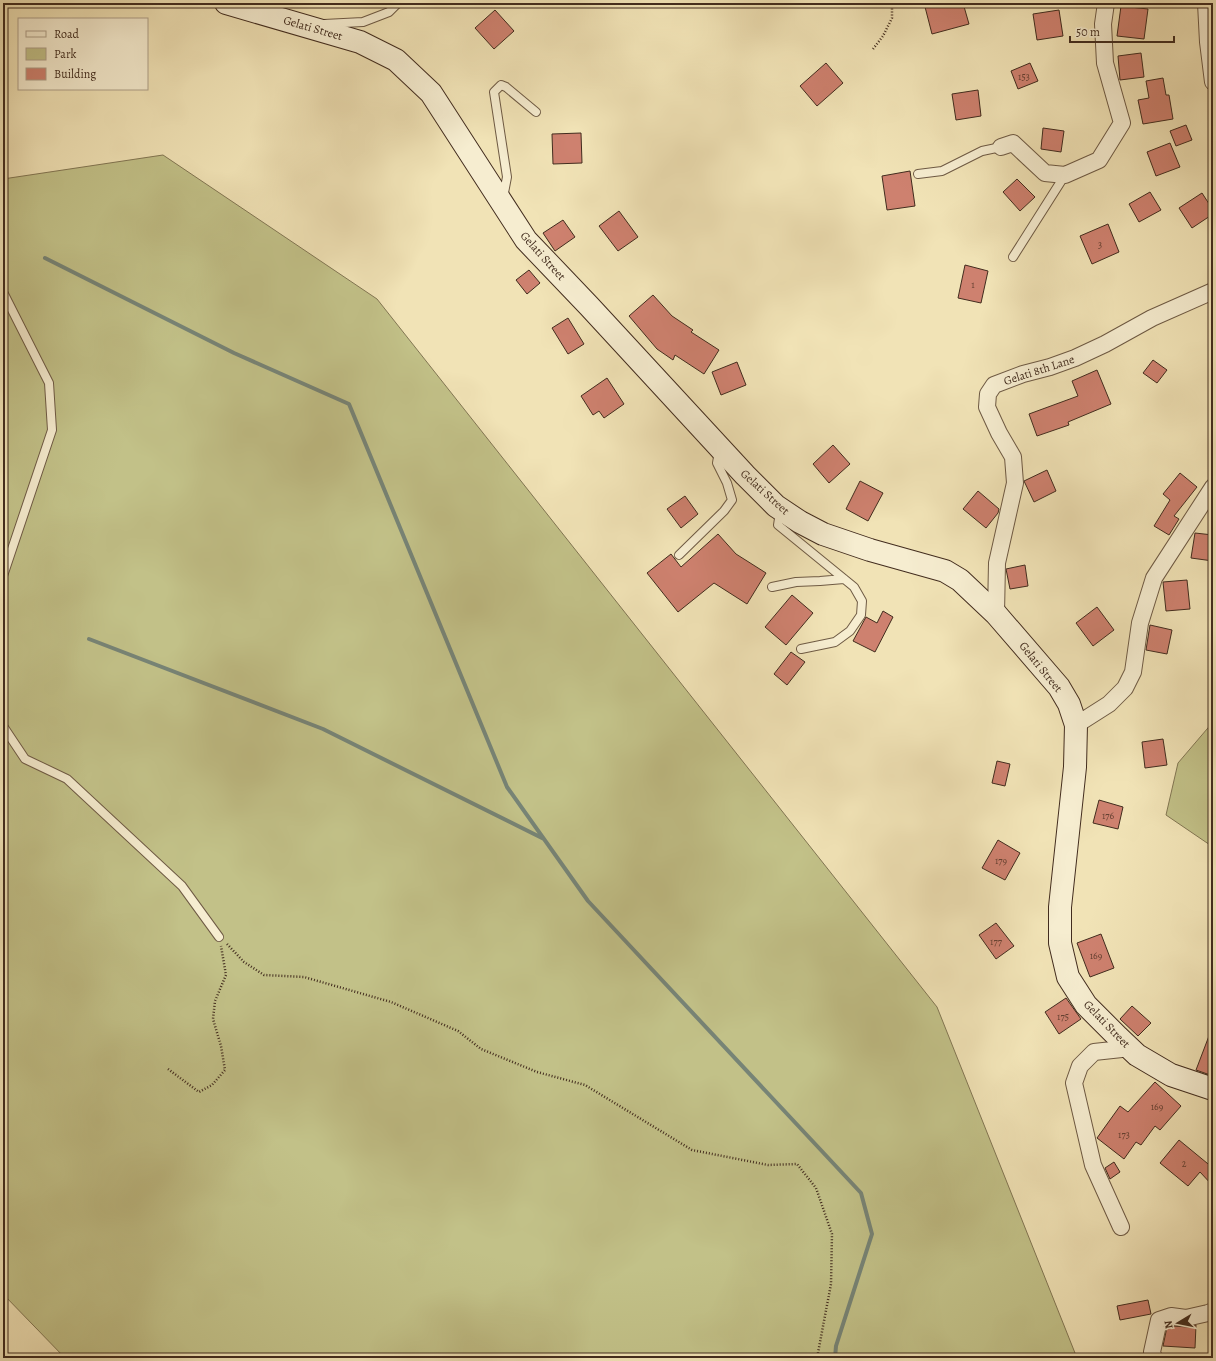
<svg xmlns="http://www.w3.org/2000/svg" width="1216" height="1361" font-family="Alegreya,serif">
  <style>
    .green { fill: #c2c188; stroke: #827653 }
    .lines { fill: none; stroke-linecap: round; stroke-linejoin: round }
    .stream { stroke: #778476; stroke-width: 4 }
    .building { fill: #ce816f; stroke: #422c1e }
    .lane-casing { stroke: #6e5a44; stroke-width: 10 }
    .street-casing { stroke: #6e5a44; stroke-width: 18 }
    .secondary-casing { stroke: #422c1e; stroke-width: 24 }
    .path { stroke: #422c1e; stroke-width: 2.5; stroke-dasharray: 1 2; stroke-linecap: butt }
    .lane { stroke: #f6edd0; stroke-width: 8 }
    .street { stroke: #f6edd0; stroke-width: 16 }
    .secondary { stroke: #f6edd0; stroke-width: 22 }
    .labels { text-anchor: middle; stroke-width: 4; stroke-linejoin: round; paint-order: stroke }
    .number-label { font-size: 10px; fill: #654132 }
    .street-label { font-size: 12px; fill: #422c1e; stroke: #f6edd0 }
  </style>
  <rect width="100%" height="100%" fill="#f1e3b6"/>
  <filter id="stains"><feTurbulence type="fractalNoise" baseFrequency=".005" numOctaves="4"/><feColorMatrix values="0 0 0 0 .2 0 0 0 0 .09 0 0 0 0 .02 0 0 0 .5 -.17"/></filter>
  <radialGradient id="worn" r=".72"><stop offset=".6" stop-color="#630" stop-opacity="0"/><stop offset="1" stop-color="#630" stop-opacity=".3"/></radialGradient>
  <path class="green" d="M163 155 377 299 937 1007 1077 1358H65L3 1294V179Z
    M1213 722V847L1166 815 1178 763Z"/>
  <g class="lines">
    <path class="stream" d="M45 258 234 353 349 404 507 787 588 901 861 1193 872 1234 836 1346 835 1358
      M89 639 323 729 544 839"/>
  </g>
  <path class="building" d="M924 3H963L969 24 932 34Z
    M1121 6 1148 9 1144 39 1117 36Z
    M495 10 514 31 494 49 475 28Z
    M1059 10 1063 36 1037 40 1033 14Z
    M1141 53 1144 77 1120 80 1118 56Z
    M826 63 843 83 817 106 800 86Z
    M1030 63 1038 81 1018 89 1011 71Z
    M1163 78 1166 95H1169L1173 119 1143 124 1138 100 1149 98 1146 81Z
    M978 90 981 116 956 120 952 94Z
    M1186 125 1192 140 1176 146 1170 131Z
    M1043 128 1064 131 1061 152 1041 149Z
    M581 133 582 163 553 164 552 134Z
    M1170 143 1180 167 1156 176 1147 152Z
    M910 171 915 206 887 210 882 176Z
    M1017 179 1035 197 1020 211 1003 192Z
    M1150 192 1161 210 1139 222 1129 204Z
    M1202 193 1213 210V214L1192 228 1179 208Z
    M619 211 638 237 618 251 599 226Z
    M563 220 575 237 555 251 543 233Z
    M1108 224 1119 252 1092 264 1080 236Z
    M965 265 988 271 981 303 958 298Z
    M529 270 540 283 527 294 516 280Z
    M653 295 672 316 693 330 691 332 719 350 704 374 675 355 673 360 657 349 629 316Z
    M568 318 584 344 568 354 552 328Z
    M1153 360 1167 370 1157 383 1143 373Z
    M737 362 746 385 721 395 712 372Z
    M1097 370 1111 404 1068 422 1069 425 1037 436 1029 414 1078 396 1072 381Z
    M607 378 624 404 604 418 599 411 593 415 581 396Z
    M833 445 850 464 829 483 813 464Z
    M1047 470 1056 491 1034 502 1024 481Z
    M1180 473 1197 487 1174 516 1179 519 1169 535 1154 526 1170 500 1163 494Z
    M860 481 883 493 868 521 846 509Z
    M978 491 999 509 998 513 986 528 963 509Z
    M685 496 698 514 681 528 667 509Z
    M1195 533 1213 535V561L1191 558Z
    M718 534 736 554 766 573 747 604 714 583 678 612 647 573 671 554 681 567Z
    M1025 565 1028 586 1010 589 1006 569Z
    M1187 580 1190 609 1166 611 1163 582Z
    M792 595 813 613 786 645 765 627Z
    M1097 607 1114 630 1093 646 1076 623Z
    M883 611 893 617 875 652 853 641 866 617 877 623Z
    M1150 625 1172 630 1167 654 1146 650Z
    M791 652 805 662 787 685 774 674Z
    M1163 739 1167 765 1145 768 1142 742Z
    M997 761 1010 764 1005 786 992 783Z
    M1099 800 1123 807 1118 829 1093 823Z
    M998 840 1020 853 1005 880 982 868Z
    M996 923 1014 946 996 959 979 935Z
    M1101 934 1114 968 1090 977 1077 943Z
    M1066 998 1081 1019 1059 1034 1045 1012Z
    M1132 1006 1151 1023 1138 1036 1120 1019Z
    M1212 1028H1213V1076L1196 1070Z
    M1155 1082 1181 1106 1160 1130 1155 1126 1141 1145 1136 1142 1124 1159 1097 1138 1120 1106 1128 1112Z
    M1179 1140 1213 1168V1186L1200 1172 1188 1186 1160 1163Z
    M1114 1162 1120 1172 1110 1179 1105 1168Z
    M1148 1300 1151 1314 1120 1320 1117 1306Z
    M1196 1325 1195 1348 1163 1346 1167 1327 1172 1326 1188 1327Z"/>
  <g class="lines">
    <defs>
      <path id="lane" d="M324 24 363 22 389 12 398 3
        M918 174 942 171 982 151 1001 147
        M503 198 507 177 494 92 501 85 506 87 536 112
        M1013 257 1065 175
        M3 292 49 383 52 430 3 576
        M780 512 778 525 854 587 862 601 861 615 850 631 835 642 801 649
        M679 555 724 511 732 500 727 483 717 463 719 451
        M772 587 796 582 820 581 844 579
        M3 726 25 759 67 779 182 886 219 937"/>
      <path id="street" d="M1206 3 1208 42 1213 82
        M1001 147 1013 143 1045 173 1065 175 1099 160 1122 123 1105 63 1103 24 1106 3
        M996 614 997 563 1015 483 1013 457 999 433 987 407 988 394 994 385 1023 374 1050 367 1075 358 1105 344 1152 318 1213 291
        M1076 725 1109 704 1125 688 1133 672 1140 623 1154 578 1213 487
        M1121 1227 1093 1165 1074 1083 1080 1066 1094 1052 1131 1048
        M1154 1358 1152 1352 1159 1320 1171 1316 1186 1318 1208 1313 1213 1311"/>
      <path id="secondary" d="M226 3 360 42 396 60 431 93 526 240 589 306 745 475 776 506 800 522 823 534 870 550 945 571 960 580 996 614 1059 687 1069 704 1076 725 1075 767 1060 907V943L1068 977 1086 1005 1118 1037 1137 1055 1171 1075 1213 1089"/>
    </defs>
    <use href="#lane" class="lane-casing"/>
    <use href="#street" class="street-casing"/>
    <use href="#secondary" class="secondary-casing"/>
    <path class="path" d="M873 49 883 36 892 18V3
      M227 944 244 962 264 975 304 977 391 1002 458 1031 481 1049 537 1072 585 1085 692 1150 768 1165 797 1164 816 1188 832 1234 831 1284 817 1358
      M168 1069 199 1092 212 1085 225 1070 221 1046 213 1019 215 1001 226 975 221 946"/>
    <use href="#lane" class="lane"/>
    <use href="#street" class="street"/>
    <use href="#secondary" class="secondary"/>
  </g>
  <g class="labels">
    <g class="number-label">
      <text x="1024" y="80">153</text>
      <text x="1100" y="248">3</text>
      <text x="973" y="288">1</text>
      <text x="1108" y="819">176</text>
      <text x="1001" y="864">179</text>
      <text x="996" y="945">177</text>
      <text x="1096" y="959">169</text>
      <text x="1063" y="1020">175</text>
      <text x="1157" y="1110">169</text>
      <text x="1124" y="1138">173</text>
      <text x="1184" y="1167">2</text>
    </g>
    <g class="street-label">
      <text transform="translate(313 28) rotate(16)" y="4">Gelati Street</text>
      <text transform="translate(543 256) rotate(48)" y="4">Gelati Street</text>
      <text transform="translate(1039 370) rotate(-18)" y="4">Gelati 8th Lane</text>
      <text transform="translate(765 492) rotate(42)" y="4">Gelati Street</text>
      <text transform="translate(1041 667) rotate(51)" y="4">Gelati Street</text>
      <text transform="translate(1107 1024) rotate(46)" y="4">Gelati Street</text>
    </g>
  </g>
  <rect width="1216" height="1361" fill="none" stroke="#f1e3b6" stroke-width="16"/>
  <rect x="4" y="4" width="1208" height="1353" fill="none" stroke="#422c1e" stroke-width="2"/>
  <rect x="8" y="8" width="1200" height="1345" fill="none" stroke="#422c1e"/>
  <rect x="18" y="18" width="130" height="72" fill="#f6edd0" stroke="#aea089"/>
  <rect x="26" y="31" width="20" height="6" fill="#f6edd0" stroke="#aea089"/>
  <text x="54" y="38" font-size="12" fill="#422c1e">Road</text>
  <rect x="26" y="48" width="20" height="12" fill="#c2c188" stroke="#aea089"/>
  <text x="54" y="58" font-size="12" fill="#422c1e">Park</text>
  <rect x="26" y="68" width="20" height="12" fill="#ce816f" stroke="#aea089"/>
  <text x="54" y="78" font-size="12" fill="#422c1e">Building</text>
  <g transform="translate(1178 1323) rotate(260)" stroke="#f6edd0" stroke-width="3" paint-order="stroke">
  <path d="M0-3L7 15L0 10L-7 15Z" fill="#422c1e"/>
  <text y="-6" font-size="11" font-weight="bold" text-anchor="middle" fill="#422c1e">N</text>
  </g>
  <path d="M1070 36v6h104v-6" fill="none" stroke="#422c1e" stroke-width="2"/>
  <text x="1076" y="36" font-size="12" fill="#422c1e" stroke="#f6edd0" stroke-width="3" paint-order="stroke">50 m</text>
  <rect width="100%" height="100%" filter="url(#stains)"/>
  <rect width="100%" height="100%" fill="url(#worn)"/>
</svg>
